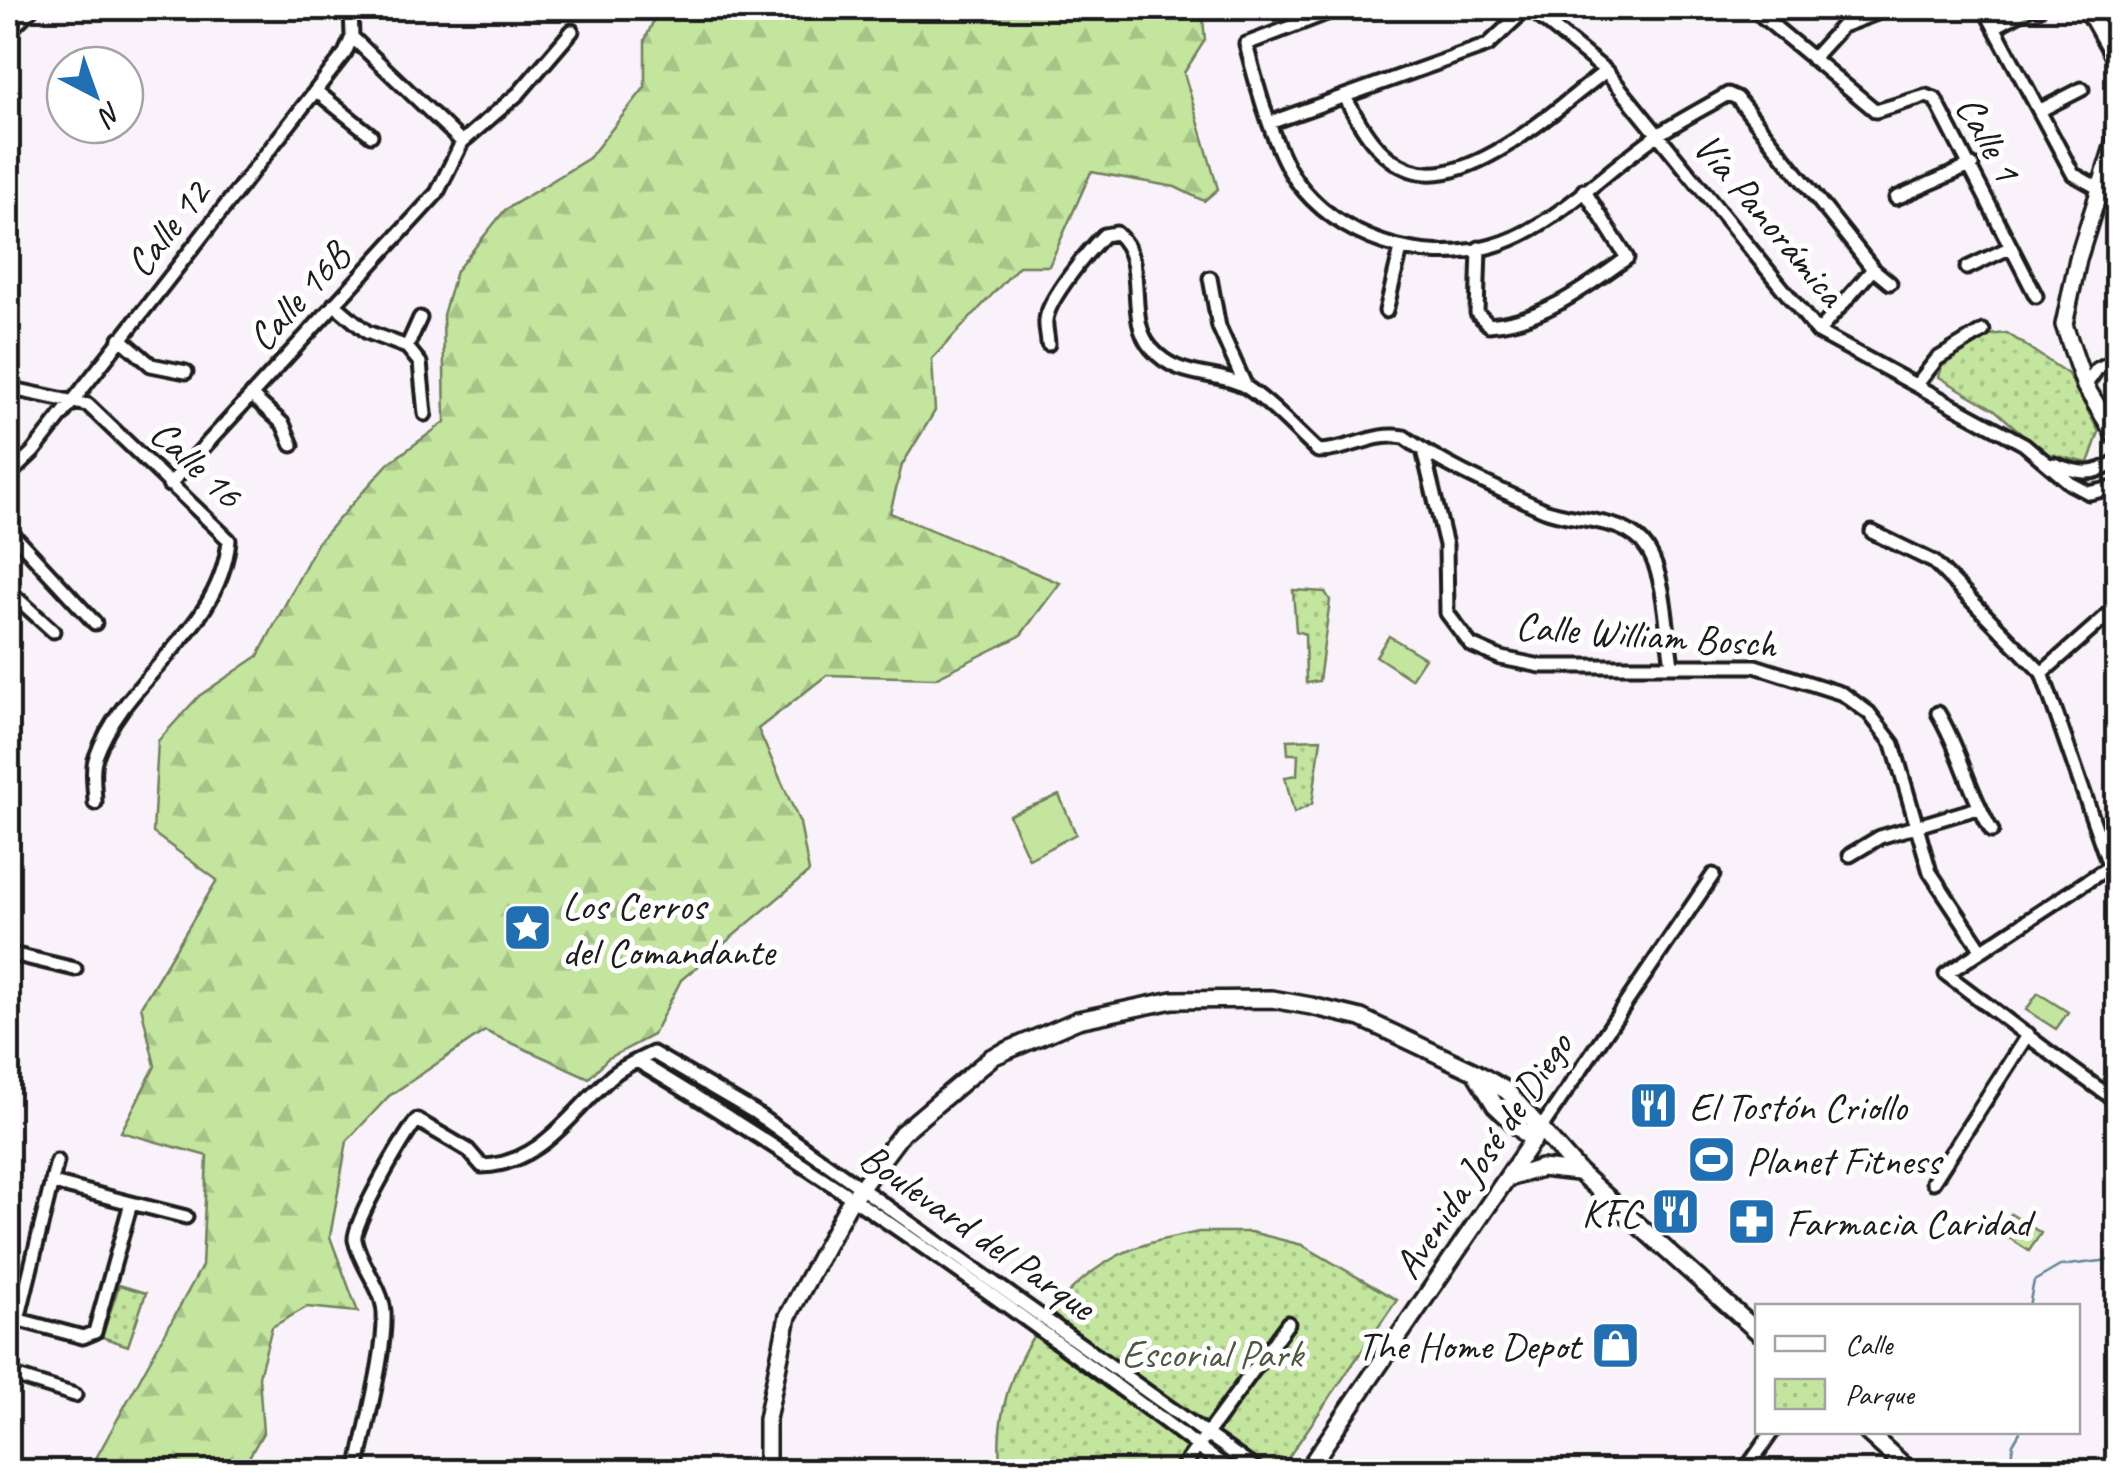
<svg xmlns="http://www.w3.org/2000/svg" width="2125" height="1479" font-family="Caveat,sans-serif">
  <style>
    .green { fill: #c3e59e; stroke: #70805d; stroke-width: 2.5 }
    .forest { fill: url(#forest-firs); stroke: #70805d; stroke-width: 2.5 }
    .park { fill: url(#park-dots); stroke: #70805d; stroke-width: 2.5 }
    .lines { fill: none; stroke-linecap: round; stroke-linejoin: round }
    .stream { stroke: #5d8598; stroke-width: 2.5 }
    .street-casing { stroke: #1c1c1c; stroke-width: 19 }
    .secondary-casing { stroke: #1c1c1c; stroke-width: 22 }
    .street { stroke: #fff; stroke-width: 11 }
    .secondary { stroke: #fff; stroke-width: 15 }
    .labels { text-anchor: middle; stroke-width: 10; stroke-linejoin: round; paint-order: stroke }
    .street-label { font-size: 40px; fill: #1c1c1c; stroke: #fff }
    .poi-label { font-size: 40px; fill: #1c1c1c; stroke: #fff; text-anchor: start }
    .park-label { font-size: 40px; fill: #4e5843; stroke: #fff }
  </style>
  <defs>
    <pattern id="forest-firs" width="22" height="20" patternUnits="userSpaceOnUse" patternTransform="scale(2.5)"><rect width="22" height="20" fill="#c3e59e"/><path d="M5 1l3.5 6h-7zM16 11l3.5 6h-7z" fill="#a7c488"/></pattern>
    <pattern id="park-dots" width="8" height="8" patternUnits="userSpaceOnUse" patternTransform="scale(2.5)"><rect width="8" height="8" fill="#c3e59e"/><path d="M2 2h.1M6 6h.1" fill="none" stroke="#a7c488" stroke-width="1.8" stroke-linecap="round"/></pattern>
  </defs>
  <rect width="100%" height="100%" fill="#faf2fa"/>
  <filter id="ink" filterUnits="userSpaceOnUse"><feTurbulence type="fractalNoise" baseFrequency=".01" numOctaves="2"/><feDisplacementMap in="SourceGraphic" scale="20" xChannelSelector="R" yChannelSelector="G"/><feConvolveMatrix kernelMatrix="1 2 1 2 8 2 1 2 1" color-interpolation-filters="sRGB"/></filter>
  <g filter="url(#ink)">
    <path class="green" d="M1389 636 1425 658 1411 679 1376 656Z
      M1059 795 1076 834 1029 859 1009 815Z
      M2038 993 2068 1012 2056 1029 2026 1010Z
      M2011 1214 2041 1233 2029 1251 2000 1232Z"/>
    <path class="forest" d="M659 8H1202L1205 40 1184 73 1218 189 1204 201 1175 187 1091 172 1049 266H1019L932 359 935 411 902 465 890 513 1060 583 1020 636 935 678 827 675 758 729 800 823 809 872 681 980 653 1035 607 1059 589 1078 485 1031 389 1096 347 1141 330 1237 358 1312 307 1307 272 1327 259 1376 263 1433 241 1471H89L202 1266 207 1156 121 1132 155 1066 141 1006 217 880 153 833 158 741 199 696 258 656 318 542 388 464 445 422 443 315 456 271 505 210 589 158 645 87V40Z"/>
    <path class="park" d="M2007 333 2068 374 2099 432 2088 463 2044 453 1995 410 1939 377 1943 362 1988 335Z
      M1293 590 1325 592 1330 600 1319 681 1306 683 1305 634 1296 631Z
      M1321 739 1312 804 1294 813 1285 777 1297 775 1298 754H1288L1287 740Z
      M1199 1232H1251L1302 1245 1397 1300 1279 1471 1001 1472C989 1388 1041 1300 1112 1259 1139 1243 1170 1238 1199 1232Z
      M119 1285 146 1293 128 1346 102 1337Z"/>
    <g class="lines">
      <path class="stream" d="M2029 1306 2034 1281 2060 1266 2118 1259
        M2009 1472 2013 1444 2020 1432"/>
      <defs>
        <path id="street" d="M1340 8 1246 44C1256 83 1273 147 1295 179 1337 239 1422 266 1492 246 1553 229 1605 171 1656 136 1679 121 1704 108 1728 94L1737 98 1873 269 1890 283
          M1529 8 1606 71 1818 332 2024 444 2070 483 2089 493 2118 487
          M1752 8 1876 111 1926 96 1935 99 2036 296
          M1984 8 2073 174 2098 188
          M2039 8V9
          M1995 27 2030 8
          M352 37 462 142
          M1812 59 1842 26 1890 8
          M316 91 371 135
          M1345 97C1360 125 1378 159 1411 170 1471 191 1561 104 1606 71
          M2039 111 2082 89
          M1272 122 1488 45 1527 8
          M1896 198 1972 165
          M1479 248 1477 313 1489 325C1542 321 1585 288 1627 258L1584 190
          M1967 268 2009 248
          M1210 278 1219 327 1246 387
          M334 304 367 332 407 347 420 363 425 414
          M1386 311 1401 249
          M1818 332 1873 269
          M120 338 151 365 186 372
          M1048 344C1048 337 1045 327 1046 320 1048 299 1088 251 1104 235L1116 233C1150 261 1124 317 1151 348 1180 382 1219 369 1249 389 1274 406 1296 431 1318 451 1349 451 1374 431 1404 437 1444 466 1496 488 1542 509 1574 523 1626 515 1648 550 1666 579 1666 630 1672 664
          M407 347 420 318
          M1918 383 1937 359 1983 331
          M2085 386 2097 369 2118 359
          M8 388 88 405 229 540C220 633 125 675 96 757 91 770 95 789 95 803
          M251 395 283 424 292 445
          M1423 450 1446 545 1447 613 1471 645 1501 658 1541 666H1755L1843 694 1869 713 1893 744 1930 872 1981 949
          M2054 464C2079 474 2095 477 2118 460
          M8 476 33 452 345 53 352 37 351 8
          M169 485 437 193 462 142 519 93 572 31
          M8 529 95 623
          M1872 532 1934 562 2042 673 2118 891
          M8 590 53 631
          M2042 673 2118 606
          M1938 713C1961 751 1969 793 1992 831
          M1850 855 1880 837 1978 808
          M2118 861 1946 974C2004 1017 2058 1061 2118 1102
          M8 953 75 969
          M637 1061C843 1184 1040 1327 1232 1472
          M1541 1128 1713 875
          M1933 1182 2028 1034
          M53 1183 186 1217
          M8 1317 83 1337 95 1332 131 1203
          M18 1320 57 1161
          M8 1374 75 1395
          M357 1472C365 1427 386 1354 384 1312 382 1287 360 1265 355 1240 352 1224 404 1137 417 1120L468 1150 482 1166C542 1164 571 1112 612 1076 623 1066 639 1060 653 1053L754 1112 1260 1472
          M1179 1472 1288 1323
          M1744 1472 1772 1432"/>
        <path id="secondary" d="M2087 8 2118 63
          M8 30 30 8
          M2118 131 2078 259 2064 325 2085 386 2118 440
          M1477 1076 1495 1105 1533 1141
          M1509 1178 1541 1168 1577 1172
          M1867 1432 1911 1472
          M767 1472V1419L788 1316 848 1205 902 1133 992 1057 1078 1020 1173 1000 1272 999 1311 1006 1361 1018 1475 1072 1507 1091 1580 1173 1758 1332
          M1306 1472 1541 1128"/>
      </defs>
      <use href="#street" class="street-casing"/>
      <use href="#secondary" class="secondary-casing"/>
      <use href="#street" class="street"/>
      <use href="#secondary" class="secondary"/>
    </g>
  </g>
  <defs>
    <symbol id="sight-square" viewBox="-11 -11 22 22"><rect x="-9" y="-9" width="18" height="18" rx="4" fill="#1f6fb2" stroke="#fff"/><path d="M0-6L1.8-2.2L6-1.7L2.9 1.2L3.7 5.4L0 3.3L-3.7 5.4L-2.9 1.2L-6-1.7L-1.8-2.2Z" fill="#fff"/></symbol>
    <symbol id="restaurant-square" viewBox="-11 -11 22 22"><rect x="-9" y="-9" width="18" height="18" rx="4" fill="#1f6fb2" stroke="#fff"/><path d="M-5-6h1v4h1v-4h1v4h1v-4h1v5L-1.5 .5V6h-2V.5L-5-1ZM5-6V6H3V1.5H1.5Q1.5-4 5-6Z" fill="#fff"/></symbol>
    <symbol id="stadium-square" viewBox="-11 -11 22 22"><rect x="-9" y="-9" width="18" height="18" rx="4" fill="#1f6fb2" stroke="#fff"/><path d="M0-5a6.5 5 0 1 0 0 10a6.5 5 0 1 0 0-10ZM-3.5-1.8h7v3.6h-7Z" fill="#fff"/></symbol>
    <symbol id="pharmacy-square" viewBox="-11 -11 22 22"><rect x="-9" y="-9" width="18" height="18" rx="4" fill="#1f6fb2" stroke="#fff"/><path d="M-2-6h4v4h4v4h-4v4h-4v-4h-4v-4h4Z" fill="#fff"/></symbol>
    <symbol id="shop-square" viewBox="-11 -11 22 22"><rect x="-9" y="-9" width="18" height="18" rx="4" fill="#1f6fb2" stroke="#fff"/><path d="M-5-2.5h2.3a2.7 3.5 0 0 1 5.4 0H5L5.5 6h-11ZM-1.5-2.5h3a1.5 2.3 0 0 0-3 0Z" fill="#fff"/></symbol>
  </defs>
  <g fill-rule="evenodd">
    <use href="#sight-square" x="500" y="900" width="55" height="55"/>
    <use href="#restaurant-square" x="1626" y="1078" width="55" height="55"/>
    <use href="#stadium-square" x="1684" y="1132" width="55" height="55"/>
    <use href="#restaurant-square" x="1648" y="1184" width="55" height="55"/>
    <use href="#pharmacy-square" x="1724" y="1194" width="55" height="55"/>
    <use href="#shop-square" x="1588" y="1318" width="55" height="55"/>
  </g>
  <g class="labels">
    <g class="street-label">
      <text transform="translate(1989 138) rotate(61)" y="14">Calle 1</text>
      <text transform="translate(1770 219) rotate(50)" y="14">Vía Panorámica</text>
      <text transform="translate(167 228) rotate(-52)" y="14">Calle 12</text>
      <text transform="translate(298 296) rotate(-48)" y="14">Calle 16B</text>
      <text transform="translate(197 463) rotate(43)" y="14">Calle 16</text>
      <text transform="translate(1646 634) rotate(4)" y="14">Calle William Bosch</text>
      <text transform="translate(1482 1155) rotate(-56)" y="14">Avenida José de Diego</text>
      <text transform="translate(978 1231) rotate(35)" y="14">Boulevard del Parque</text>
    </g>
    <g class="poi-label">
      <text x="562" y="919">Los Cerros<tspan x="562" dy="46">del Comandante</tspan></text>
      <text x="1689" y="1120">El Tostón Criollo</text>
      <text x="1746" y="1174">Planet Fitness</text>
      <text x="1640" y="1226" text-anchor="end">KFC</text>
      <text x="1786" y="1236">Farmacia Caridad</text>
      <text x="1580" y="1359" text-anchor="end">The Home Depot</text>
    </g>
    <g class="park-label">
      <text x="1212" y="1367">Escorial Park</text>
    </g>
  </g>
  <rect width="2125" height="1479" fill="none" stroke="#fff" stroke-width="40"/>
  <rect x="20" y="20" width="2085" height="1439" fill="none" stroke="#1c1c1c" stroke-width="4" filter="url(#ink)"/>
  <rect x="1755" y="1304" width="325" height="130" fill="#ffffff" stroke="#a4a4a4" stroke-width="2.5"/>
  <rect x="1775" y="1336" width="50" height="15" fill="#ffffff" stroke="#a4a4a4" stroke-width="2.5"/>
  <text x="1845" y="1354" font-size="30" fill="#1c1c1c">Calle</text>
  <rect x="1775" y="1379" width="50" height="30" fill="url(#park-dots)" stroke="#a4a4a4" stroke-width="2.5"/>
  <text x="1845" y="1404" font-size="30" fill="#1c1c1c">Parque</text>
  <g transform="translate(95 95) rotate(139)"><circle r="48" fill="#ffffff" stroke="#a4a4a4" stroke-width="2.5"/>
  <path d="M0-8L18 38L0 25L-18 38Z" fill="#1f6fb2"/>
  <text y="-15" font-size="28" font-weight="bold" text-anchor="middle" fill="#1c1c1c">N</text>
  </g>
</svg>
